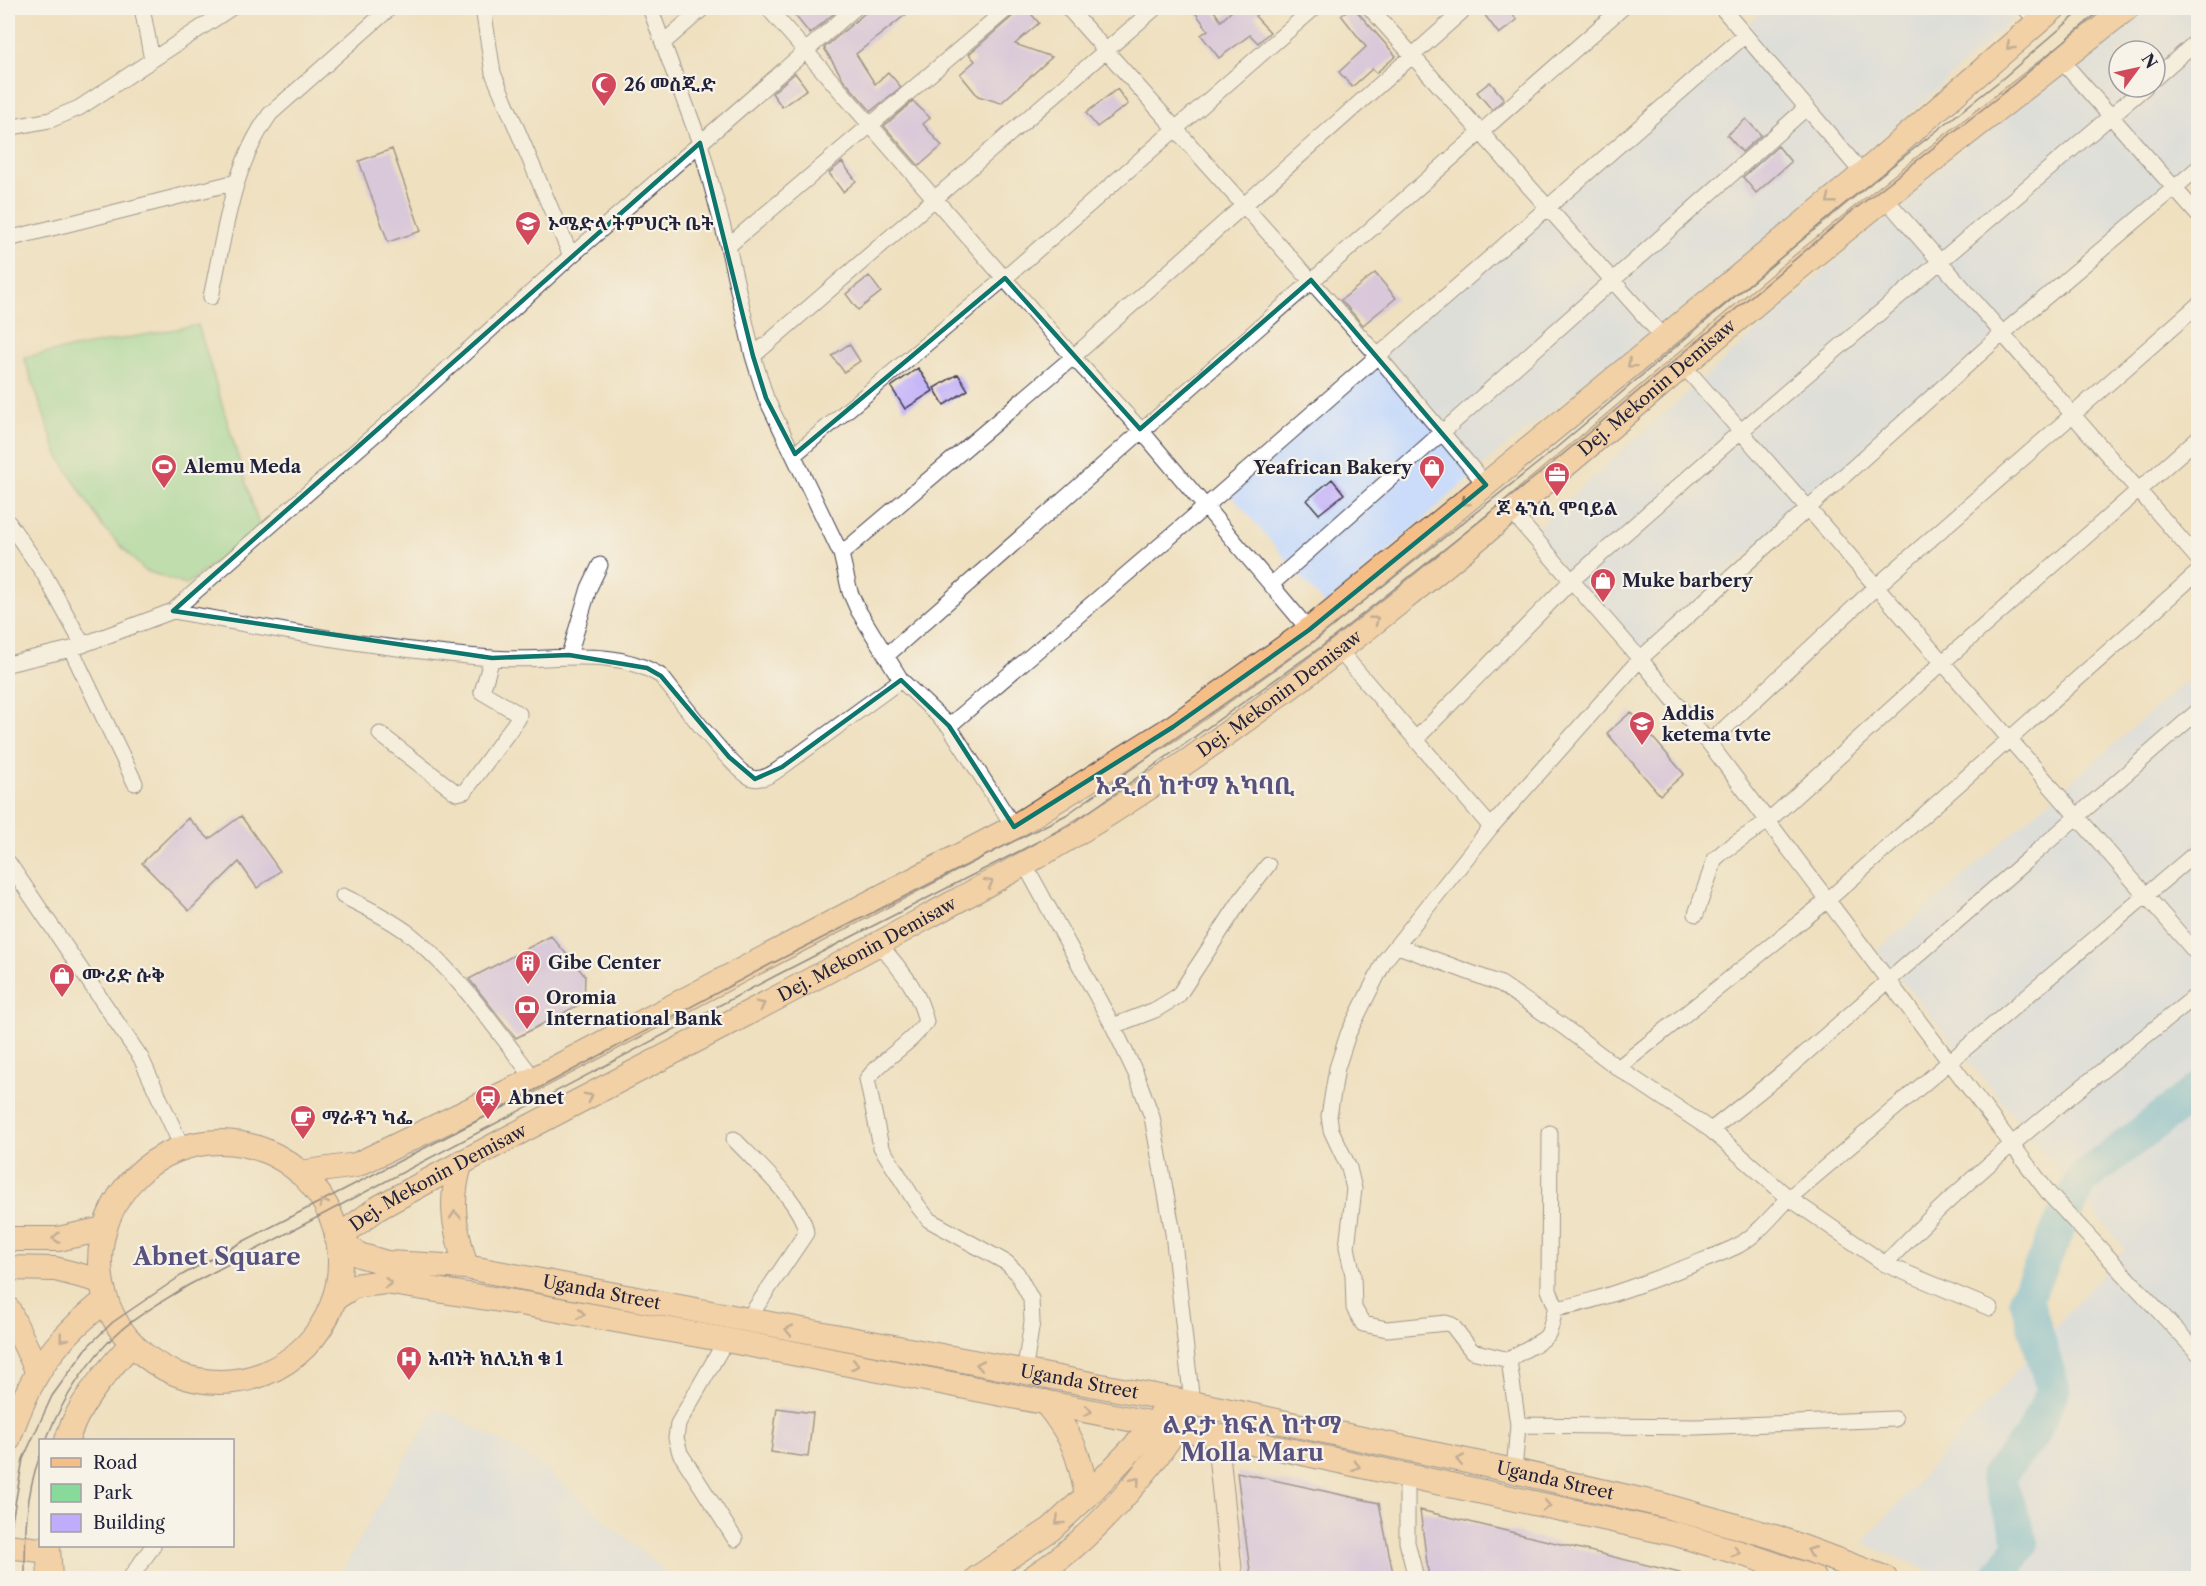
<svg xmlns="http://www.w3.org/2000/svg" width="2206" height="1586" font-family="'Libre Caslon Text','Noto Serif Ethiopic',serif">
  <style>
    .built { fill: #cadcf9; fill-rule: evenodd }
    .green { fill: #88da9a; stroke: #557e6a; stroke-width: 1.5 }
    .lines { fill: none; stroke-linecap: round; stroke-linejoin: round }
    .river { stroke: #62b9df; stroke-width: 34 }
    .building { fill: #bfacfa }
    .minor-casing { stroke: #413e4f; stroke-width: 17 }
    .secondary-casing { stroke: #413e4f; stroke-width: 23 }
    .primary-casing { stroke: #413e4f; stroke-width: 26 }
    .minor { stroke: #fff; stroke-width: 15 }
    .secondary { stroke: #fbe5cf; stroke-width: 21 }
    .primary { stroke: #f6be87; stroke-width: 24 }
    .tram { stroke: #22223b; stroke-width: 1.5 }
    .oneway { stroke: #8c7061 }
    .marked { fill: none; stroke: #0f766e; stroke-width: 4.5; stroke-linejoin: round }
    .labels { text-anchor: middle; stroke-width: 4.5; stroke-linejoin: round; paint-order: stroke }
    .poi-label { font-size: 18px; font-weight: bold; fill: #22223b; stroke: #f7f3e8; text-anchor: start }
    .street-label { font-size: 18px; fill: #22223b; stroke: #f7f3e8 }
    .district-label { font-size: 24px; font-weight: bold; fill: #59527e; stroke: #f7f3e8 }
  </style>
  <rect width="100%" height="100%" fill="#f7f3e8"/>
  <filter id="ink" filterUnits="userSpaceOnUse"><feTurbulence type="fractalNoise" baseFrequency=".0167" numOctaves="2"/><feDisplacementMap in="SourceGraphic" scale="12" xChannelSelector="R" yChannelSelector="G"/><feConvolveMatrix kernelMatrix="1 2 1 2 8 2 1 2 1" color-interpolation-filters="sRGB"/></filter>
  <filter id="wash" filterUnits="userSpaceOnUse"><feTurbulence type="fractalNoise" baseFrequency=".008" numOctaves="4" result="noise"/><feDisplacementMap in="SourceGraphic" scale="24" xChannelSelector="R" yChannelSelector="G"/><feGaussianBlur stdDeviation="1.35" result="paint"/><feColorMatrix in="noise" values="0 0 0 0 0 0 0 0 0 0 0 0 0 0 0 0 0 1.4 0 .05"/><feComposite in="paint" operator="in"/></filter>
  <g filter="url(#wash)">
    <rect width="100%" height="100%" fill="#efe0c0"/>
    <path class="built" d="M1766 8H2024L1915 109 1726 275 1500 451 1326 606 1228 491Z
      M2118 8H2198V158L1631 656 1534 530ZM2119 51H2155V87H2119Z
      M2198 671V1578H1946L1863 1543 2125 1249 1877 951Z
      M437 1407 534 1460 673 1578H339L388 1488Z"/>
    <path class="green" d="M198 325 259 526 186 585 144 570 102 526 57 453 24 357Z"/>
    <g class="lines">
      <path class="river" d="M1998 1578 2022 1543 1997 1476 2032 1436 2053 1389 2026 1298 2082 1179 2198 1090"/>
    </g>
    <g id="blocks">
      <path class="building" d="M789 8H837L839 9 810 34Z
        M871 8H914L856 54 875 84 888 72 901 87 871 111 843 79 824 48Z
        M1018 8H1026L1039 23 1015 44 1052 57 1001 103 978 96 960 74 975 61 969 54 1014 15Z
        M1192 8H1212L1221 21 1235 8H1264L1255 16 1270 32 1258 43 1250 35 1219 58 1201 35 1208 30Z
        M1351 8H1354L1396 56 1376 73 1372 69 1352 87 1339 72 1366 47 1341 15Z
        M1494 8H1507L1517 20 1499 34 1484 14Z
        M795 73 807 89 782 107 772 93Z
        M1490 82 1504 99 1492 110 1477 92Z
        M1117 89 1128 104 1097 127 1086 113Z
        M913 101 930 118 923 124 942 146 919 166 884 126Z
        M1746 119 1761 135 1742 152 1727 135Z
        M1778 146 1791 162 1756 193 1743 177Z
        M392 149 421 231 388 242 359 161Z
        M842 162 856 181 843 192 829 173Z
        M1375 273 1396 298 1363 325 1341 300Z
        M869 276 881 292 858 310 846 294Z
        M849 344 860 361 844 372 832 356Z
        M918 368 933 391 905 409 891 387Z
        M958 374 968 390 944 405 934 388Z
        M1332 479 1344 494 1319 514 1307 500Z
        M1631 712 1684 774 1660 795 1607 733Z
        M241 816 280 871 257 888 239 862 189 911 142 863 188 818 209 839Z
        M551 936 585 976 584 1002 516 1038 469 979Z
        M777 1408 813 1413 808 1457 771 1452Z
        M1237 1472 1379 1503 1394 1578H1251Z
        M1420 1510 1680 1573 1679 1578H1429Z"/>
    </g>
  </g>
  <g filter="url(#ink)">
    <use href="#blocks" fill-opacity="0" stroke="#413e4f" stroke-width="1.5"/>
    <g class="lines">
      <defs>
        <path id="minor" d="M142 8 152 60
          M483 8 493 73 571 256
          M650 8 700 143 728 246 753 356 766 398 841 554 850 592 858 610 901 680 949 726 1014 827
          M768 8 1073 357 1140 429 1309 630
          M1068 8 1377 355 1486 485
          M1370 8 1663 337
          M1722 8 1863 174
          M2025 8 2038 22
          M663 43 703 8
          M2061 60 2198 215
          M2155 78 2198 40
          M8 128 50 120 79 108 231 8
          M1885 198 2198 559
          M8 239 236 182
          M728 246 1008 8
          M211 297C225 234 231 168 270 114L390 8
          M753 356 1155 8
          M1683 365 2198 955
          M795 454 1005 278 1314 8
          M1511 511 1640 659 1709 743 2050 1195 2198 1353
          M8 522 44 574 83 645
          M841 554 1073 357 1466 8
          M1272 584 1806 108
          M173 611C275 630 387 650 491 658 547 663 610 644 661 676 675 694 736 774 752 778 763 781 774 773 782 767L901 680
          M71 649 135 783
          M1338 649 1491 827
          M569 655 589 588 600 565
          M886 656 1622 8
          M8 664 71 649 173 611 397 415 571 256 855 8
          M949 726 1205 507 1745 35
          M380 734 454 791 457 793 465 791 518 719 519 714 482 692 492 658
          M1417 738 1570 582 1741 431 2145 87
          M1709 743 1877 586 2198 305
          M8 862 141 1058 182 1147
          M1024 863 1113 1026 1136 1074 1152 1117 1173 1233 1192 1403
          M343 896C366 907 390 919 411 935 459 975 497 1030 534 1079
          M1696 914 1715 859 1724 851 1768 821 1943 662 2198 438
          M879 944C900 969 919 989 926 1022 910 1045 884 1057 867 1079L881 1147 918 1206 929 1220 1007 1263 1017 1273 1031 1299 1032 1322 1024 1374
          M1398 946 1501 984 1564 1027 1618 1068 1711 1130 1789 1198 1885 1264 1990 1308
          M1113 1026 1155 1010 1178 996 1243 897 1268 865
          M1618 1068 1829 899 2198 572
          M1711 1130 1785 1071 2198 711
          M1550 1133 1549 1290 1556 1307C1568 1314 1719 1256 1739 1245 1759 1233 1773 1215 1789 1198L2198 851
          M734 1139C755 1162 803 1203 806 1233L746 1322
          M1885 1264C1979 1163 2092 1080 2198 994
          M726 1340 678 1424 676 1438 680 1453 735 1539
          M1509 1360 1472 1351 1452 1325 1446 1323 1387 1329 1363 1324 1354 1308 1353 1275 1347 1247 1354 1189 1349 1168 1331 1130 1329 1116 1337 1068 1348 1034 1385 960 1491 827 1640 659 2002 334 2198 168
          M1509 1360 1518 1425 1514 1471
          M1509 1360C1519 1351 1544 1342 1548 1334 1552 1326 1553 1315 1556 1307
          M1518 1425 1696 1427 1895 1419
          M1407 1477V1542L1416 1578
          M130 1578 153 1546"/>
        <path id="secondary" d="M1217 1436 1232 1578"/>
        <g id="primary">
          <circle cx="220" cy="1262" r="120"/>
          <path d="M461 1162C448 1202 455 1229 466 1267"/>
          <path d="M300 1173 356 1165 534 1079 1014 827 1173 727 1309 630 1863 174 2054 8"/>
          <path id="s1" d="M337 1238 378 1208C559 1108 746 1018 927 917 995 880 1065 843 1130 800 1354 653 1555 473 1759 301 1879 200 2004 105 2127 8"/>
          <path id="s2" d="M337 1238 359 1255 387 1263 466 1267 1192 1403 1514 1471 1662 1505 1775 1537 1885 1578"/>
          <path d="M8 1239H58L104 1229"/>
          <path d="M8 1268 55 1269 101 1281"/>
          <path d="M334 1299 354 1286 385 1282 526 1304 726 1340 1288 1450 1580 1513 1676 1534 1750 1556 1814 1578"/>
          <path d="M8 1309 37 1370"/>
          <path d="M1045 1402C1073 1436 1079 1454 1087 1496"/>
          <path d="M8 1440C31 1374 51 1343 106 1300"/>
          <path d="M67 1440C78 1402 107 1372 132 1343"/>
          <path d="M8 1546 48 1551"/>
          <path d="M48 1546 50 1578"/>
          <path d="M977 1578 1051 1529 1087 1496 1156 1424 1162 1413"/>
          <path d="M1032 1578C1088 1542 1149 1475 1183 1417"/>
        </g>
      </defs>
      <use href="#minor" class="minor-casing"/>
      <use href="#secondary" class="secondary-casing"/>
      <use href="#primary" class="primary-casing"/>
      <use href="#minor" class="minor"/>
      <use href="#secondary" class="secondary"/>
      <use href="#primary" class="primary"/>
      <path class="tram" d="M46 1440C62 1400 88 1359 121 1330 141 1313 165 1300 187 1286L777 975 1072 824 1321 647 1549 466 1850 213 2007 90 2103 8
        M13 1578 11 1527 23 1459 52 1396 89 1345 113 1322 182 1275 244 1241 485 1117 771 964 1066 815 1315 640 1543 459 1843 205 2002 79 2084 8
        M25 1578C25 1537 25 1495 40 1456"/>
    </g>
    <defs><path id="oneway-chevron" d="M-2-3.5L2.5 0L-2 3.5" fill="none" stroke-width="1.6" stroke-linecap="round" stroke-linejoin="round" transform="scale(1.5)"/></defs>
    <g class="oneway">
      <use href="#oneway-chevron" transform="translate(2010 46) rotate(139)"/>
      <use href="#oneway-chevron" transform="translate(1830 200) rotate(141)"/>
      <use href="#oneway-chevron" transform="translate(1631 364) rotate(140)"/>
      <use href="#oneway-chevron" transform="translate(1465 502) rotate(141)"/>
      <use href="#oneway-chevron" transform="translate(1375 620) rotate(-38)"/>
      <use href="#oneway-chevron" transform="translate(989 883) rotate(-29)"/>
      <use href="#oneway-chevron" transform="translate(761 1005) rotate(-27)"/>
      <use href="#oneway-chevron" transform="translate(589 1097) rotate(-28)"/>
      <use href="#oneway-chevron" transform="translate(323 1203) rotate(-119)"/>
      <use href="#oneway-chevron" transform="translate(455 1215) rotate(-95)"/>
      <use href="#oneway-chevron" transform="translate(56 1238) rotate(175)"/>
      <use href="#oneway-chevron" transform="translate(388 1283) rotate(4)"/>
      <use href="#oneway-chevron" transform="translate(581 1314) rotate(10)"/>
      <use href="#oneway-chevron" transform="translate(789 1330) rotate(-169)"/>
      <use href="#oneway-chevron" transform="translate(63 1338) rotate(129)"/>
      <use href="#oneway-chevron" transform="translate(855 1365) rotate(11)"/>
      <use href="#oneway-chevron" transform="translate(980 1365) rotate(-169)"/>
      <use href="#oneway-chevron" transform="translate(1088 1411) rotate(11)"/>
      <use href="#oneway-chevron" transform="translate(1460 1460) rotate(-169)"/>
      <use href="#oneway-chevron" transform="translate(1356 1466) rotate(13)"/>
      <use href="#oneway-chevron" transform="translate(1136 1481) rotate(-50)"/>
      <use href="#oneway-chevron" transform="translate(1547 1506) rotate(12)"/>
      <use href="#oneway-chevron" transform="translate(1059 1521) rotate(138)"/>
      <use href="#oneway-chevron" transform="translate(1811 1551) rotate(-158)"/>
      <use href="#oneway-chevron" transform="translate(1736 1552) rotate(16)"/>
    </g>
  </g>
  <path d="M0 0H2206V1586H0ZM700 143 753 356 766 398 795 454 1005 278 1140 429 1311 280 1486 485 1309 630 1173 727 1014 827 949 726 901 680 782 767 755 779 729 757 661 676 647 668 569 655 492 658 173 611Z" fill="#efe0c0" fill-opacity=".55" fill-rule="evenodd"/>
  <path class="marked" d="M700 143 753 356 766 398 795 454 1005 278 1140 429 1311 280 1486 485 1309 630 1173 727 1014 827 949 726 901 680 782 767 755 779 729 757 661 676 647 668 569 655 492 658 173 611Z"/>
  <defs>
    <symbol id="mosque-pin" viewBox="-11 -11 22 30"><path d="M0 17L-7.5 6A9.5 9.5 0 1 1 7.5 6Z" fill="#d1495b" stroke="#f7f3e8"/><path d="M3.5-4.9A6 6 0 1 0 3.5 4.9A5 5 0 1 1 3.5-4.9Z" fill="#fff"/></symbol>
    <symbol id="school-pin" viewBox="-11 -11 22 30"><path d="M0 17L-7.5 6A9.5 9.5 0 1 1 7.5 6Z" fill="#d1495b" stroke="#f7f3e8"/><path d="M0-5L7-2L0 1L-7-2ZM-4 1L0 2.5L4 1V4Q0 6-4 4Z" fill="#fff"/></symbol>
    <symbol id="stadium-pin" viewBox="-11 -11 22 30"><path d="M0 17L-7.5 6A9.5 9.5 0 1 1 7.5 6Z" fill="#d1495b" stroke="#f7f3e8"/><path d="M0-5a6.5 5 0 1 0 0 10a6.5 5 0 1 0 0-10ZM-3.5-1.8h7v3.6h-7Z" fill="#fff"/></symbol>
    <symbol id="shop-pin" viewBox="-11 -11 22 30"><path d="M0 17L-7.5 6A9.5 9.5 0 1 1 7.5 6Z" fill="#d1495b" stroke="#f7f3e8"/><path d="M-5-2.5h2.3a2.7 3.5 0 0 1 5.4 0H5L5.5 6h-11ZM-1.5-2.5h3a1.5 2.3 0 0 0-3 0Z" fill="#fff"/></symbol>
    <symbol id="office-pin" viewBox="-11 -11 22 30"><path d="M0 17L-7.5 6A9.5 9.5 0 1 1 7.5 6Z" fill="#d1495b" stroke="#f7f3e8"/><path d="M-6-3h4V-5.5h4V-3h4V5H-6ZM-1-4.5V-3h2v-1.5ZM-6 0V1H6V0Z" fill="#fff"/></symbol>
    <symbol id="university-pin" viewBox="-11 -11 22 30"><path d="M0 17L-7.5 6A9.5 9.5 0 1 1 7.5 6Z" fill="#d1495b" stroke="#f7f3e8"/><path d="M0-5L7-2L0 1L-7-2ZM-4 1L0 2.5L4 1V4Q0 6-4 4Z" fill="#fff"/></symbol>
    <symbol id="building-pin" viewBox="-11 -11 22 30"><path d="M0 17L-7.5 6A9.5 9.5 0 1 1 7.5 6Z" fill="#d1495b" stroke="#f7f3e8"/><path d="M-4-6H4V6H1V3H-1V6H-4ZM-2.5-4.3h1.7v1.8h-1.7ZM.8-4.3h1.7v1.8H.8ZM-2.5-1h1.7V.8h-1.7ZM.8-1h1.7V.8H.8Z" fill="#fff"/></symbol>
    <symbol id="bank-pin" viewBox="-11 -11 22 30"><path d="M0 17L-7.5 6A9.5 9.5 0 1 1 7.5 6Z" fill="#d1495b" stroke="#f7f3e8"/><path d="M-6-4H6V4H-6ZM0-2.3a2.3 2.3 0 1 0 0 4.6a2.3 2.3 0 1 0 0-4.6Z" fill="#fff"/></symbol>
    <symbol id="station-pin" viewBox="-11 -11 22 30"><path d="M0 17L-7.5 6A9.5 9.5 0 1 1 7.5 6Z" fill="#d1495b" stroke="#f7f3e8"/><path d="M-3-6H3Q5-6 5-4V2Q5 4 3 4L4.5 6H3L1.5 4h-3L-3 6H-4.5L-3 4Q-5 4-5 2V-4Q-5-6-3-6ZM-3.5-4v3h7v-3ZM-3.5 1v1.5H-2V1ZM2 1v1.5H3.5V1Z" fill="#fff"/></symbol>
    <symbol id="cafe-pin" viewBox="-11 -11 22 30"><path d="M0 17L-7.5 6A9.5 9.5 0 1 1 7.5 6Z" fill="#d1495b" stroke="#f7f3e8"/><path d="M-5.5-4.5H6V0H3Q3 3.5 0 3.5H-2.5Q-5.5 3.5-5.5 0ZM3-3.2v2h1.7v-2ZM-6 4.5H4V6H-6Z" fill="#fff"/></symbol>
    <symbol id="hospital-pin" viewBox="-11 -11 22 30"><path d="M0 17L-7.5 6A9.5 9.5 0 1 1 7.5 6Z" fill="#d1495b" stroke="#f7f3e8"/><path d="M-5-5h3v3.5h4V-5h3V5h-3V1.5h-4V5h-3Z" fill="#fff"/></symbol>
  </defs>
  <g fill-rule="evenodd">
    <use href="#mosque-pin" x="589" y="70" width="30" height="40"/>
    <use href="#school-pin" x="513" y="209" width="30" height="40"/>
    <use href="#stadium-pin" x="149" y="452" width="30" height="40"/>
    <use href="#shop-pin" x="1417" y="453" width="30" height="40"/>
    <use href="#office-pin" x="1542" y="460" width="30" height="40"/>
    <use href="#shop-pin" x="1588" y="566" width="30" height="40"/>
    <use href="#university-pin" x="1627" y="709" width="30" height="40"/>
    <use href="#building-pin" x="513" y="948" width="30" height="40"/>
    <use href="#shop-pin" x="47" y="961" width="30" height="40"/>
    <use href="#bank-pin" x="512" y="993" width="30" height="40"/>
    <use href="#station-pin" x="473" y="1083" width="30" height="40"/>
    <use href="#cafe-pin" x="288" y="1103" width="30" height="40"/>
    <use href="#hospital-pin" x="394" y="1344" width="30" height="40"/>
  </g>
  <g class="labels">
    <g class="poi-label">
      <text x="624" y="91">26 መስጂድ</text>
      <text x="548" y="230">ኦሜድላ ትምህርት ቤት</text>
      <text x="184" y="473">Alemu Meda</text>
      <text x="1412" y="474" text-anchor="end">Yeafrican Bakery</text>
      <text x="1557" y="515" text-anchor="middle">ጆ ፋንሲ ሞባይል</text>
      <text x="1622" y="587">Muke barbery</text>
      <text x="1662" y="720">Addis<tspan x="1662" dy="21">ketema tvte</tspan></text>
      <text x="548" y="969">Gibe Center</text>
      <text x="82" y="982">ሙሪድ ሱቅ</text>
      <text x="546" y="1004">Oromia<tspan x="546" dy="21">International Bank</tspan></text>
      <text x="508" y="1104">Abnet</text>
      <text x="322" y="1124">ማራቶን ካፌ</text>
      <text x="428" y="1365">አብነት ክሊኒክ ቁ 1</text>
    </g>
    <g class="street-label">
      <text dy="6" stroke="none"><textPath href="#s1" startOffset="1576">Dej. Mekonin Demisaw</textPath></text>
      <text dy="6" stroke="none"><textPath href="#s1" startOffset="1090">Dej. Mekonin Demisaw</textPath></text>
      <text dy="6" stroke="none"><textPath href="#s1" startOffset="604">Dej. Mekonin Demisaw</textPath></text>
      <text dy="6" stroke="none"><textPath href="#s1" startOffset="118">Dej. Mekonin Demisaw</textPath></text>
      <text dy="6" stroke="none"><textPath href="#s2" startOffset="274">Uganda Street</textPath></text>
      <text dy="6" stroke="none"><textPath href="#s2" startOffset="760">Uganda Street</textPath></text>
      <text dy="6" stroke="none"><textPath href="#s2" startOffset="1246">Uganda Street</textPath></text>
    </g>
    <g class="district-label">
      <text x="1195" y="794">አዲስ ከተማ አካባቢ</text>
      <text x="217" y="1265">Abnet Square</text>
      <text x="1252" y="1433">ልደታ ክፍለ ከተማ<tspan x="1252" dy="28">Molla Maru</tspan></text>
    </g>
  </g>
  <rect width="2206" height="1586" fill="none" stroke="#f7f3e8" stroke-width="30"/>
  <rect x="39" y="1439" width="195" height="108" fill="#f7f3e8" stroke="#a29fa3" stroke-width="1.5"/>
  <rect x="51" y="1458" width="30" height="9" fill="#f6be87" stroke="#a29fa3" stroke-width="1.5"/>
  <text x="93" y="1469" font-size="18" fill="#22223b">Road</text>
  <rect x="51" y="1484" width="30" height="18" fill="#88da9a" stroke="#a29fa3" stroke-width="1.5"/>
  <text x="93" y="1499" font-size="18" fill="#22223b">Park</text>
  <rect x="51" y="1514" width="30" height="18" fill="#bfacfa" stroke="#a29fa3" stroke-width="1.5"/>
  <text x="93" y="1529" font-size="18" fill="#22223b">Building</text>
  <g transform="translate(2137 69) rotate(57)"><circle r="28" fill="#f7f3e8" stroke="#a29fa3" stroke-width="1.5"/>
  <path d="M0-4.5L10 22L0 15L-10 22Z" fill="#d1495b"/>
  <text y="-9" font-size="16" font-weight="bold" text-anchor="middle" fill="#22223b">N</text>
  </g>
</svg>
